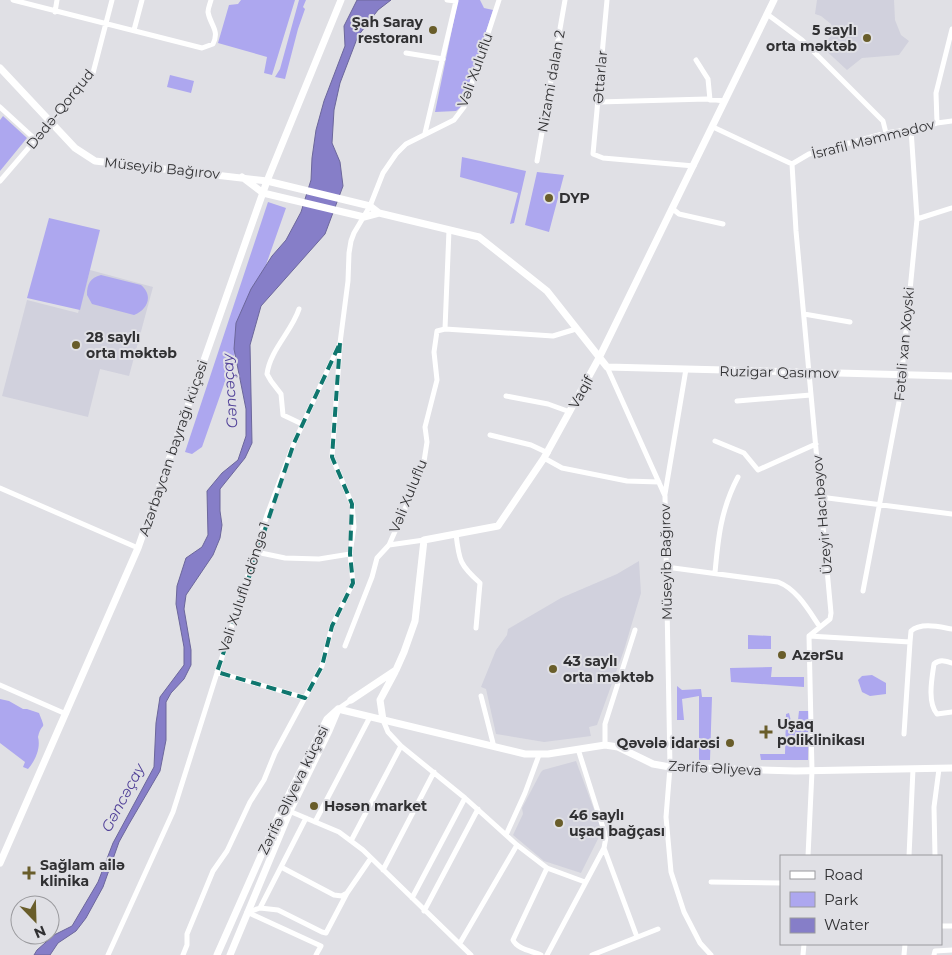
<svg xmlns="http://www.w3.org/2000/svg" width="952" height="955" font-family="Montserrat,sans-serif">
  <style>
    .built { fill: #d1d1dd }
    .green { fill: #ada7ef }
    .water { fill: #867ec8; stroke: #6c679b }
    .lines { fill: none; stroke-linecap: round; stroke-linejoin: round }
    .street { stroke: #fff; stroke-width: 5 }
    .secondary { stroke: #fff; stroke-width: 7 }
    .marked { fill: none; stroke: #0f766e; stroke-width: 4; stroke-dasharray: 10 6; stroke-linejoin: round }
    .poi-dot { fill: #695d2a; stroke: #e0e0e5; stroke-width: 2 }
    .labels { text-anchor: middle; stroke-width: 4; stroke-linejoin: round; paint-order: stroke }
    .poi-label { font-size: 14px; font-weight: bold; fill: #313133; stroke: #e0e0e5; text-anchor: start }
    .street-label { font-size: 14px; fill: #313133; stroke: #e0e0e5 }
    .water-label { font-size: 15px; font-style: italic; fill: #504098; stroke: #e0e0e5 }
  </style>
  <rect width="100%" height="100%" fill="#e0e0e5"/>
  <path class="built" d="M817 0H894L895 20 901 35 909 41 899 55 862 58 847 70 821 46 834 33 831 24 821 16 815 14Z
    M90 270 153 287 129 376 100 369 88 417 2 396 27 300 78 313Z
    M639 561 641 593 624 650 597 725 589 727 591 736 544 742 496 734 486 689 481 687 496 650 507 635 508 629 561 598 617 574Z
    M576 761 602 831 581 873 544 861 513 835 523 814 522 808 541 772 543 770Z"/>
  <path class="green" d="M241 0H295L272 75 264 73 267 57 218 43 229 5 238 4Z
    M299 0H306L303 7 305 9 298 29 285 79 275 77 280 69Z
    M458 0H480L484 8 493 10 462 106 456 111 435 112Z
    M170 75 194 81 191 93 167 87Z
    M3 116 27 138 0 171V120Z
    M462 157 526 171 514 223 510 224 518 193 460 177Z
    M537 172 564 175 549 232 525 225Z
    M268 202 286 208 202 447 192 454 185 452Z
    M49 218 100 230 80 310 27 298Z
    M101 275 141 285C154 296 147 310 134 315L92 304 87 295C87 284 90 278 101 275Z
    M748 635 771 636V649H748Z
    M772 667 771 677H804V687L731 682 730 668Z
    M872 675 886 683V694L870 696 862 692 858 680 862 676Z
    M677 686 682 690 701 689 702 697H712L710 760H699V696L682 699 684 720H677Z
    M0 699 9 701 23 709H27L39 713C47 733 42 720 38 737 41 748 35 761 28 769L23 767 25 762 0 743Z
    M799 711H809L808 760H761L760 754H785L786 714 789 713 791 721 798 720Z"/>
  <path class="water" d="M357 0H391L378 10 358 36 340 83 334 110 332 143 340 162 343 186 325 234 261 306 250 345 252 443 245 458 220 489V511L222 525 220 538 213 555 186 595 184 609 191 650V665L184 679 171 693 166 702V740L160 771 129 824 119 842 103 887 86 918 76 931 58 943 50 955H34L37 950 54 935 72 926 98 882 113 843 154 767 156 723 160 697 184 665V647L176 604 177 586 186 558 202 547 208 535 207 491 222 473 238 460 246 436V409L234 349 236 323 251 289 272 256 286 240 301 212 311 180 312 158 316 130 324 101 345 46 344 26Z"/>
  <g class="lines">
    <path class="street" d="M13 0 202 48 213 44C220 30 210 25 208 12 208 8 210 4 211 0
      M607 0 593 154 603 158 694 166
      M55 12 57 0
      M767 14 802 40 883 121 886 133
      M134 30 142 0
      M406 53 443 59
      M696 60 708 79 710 100
      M598 102 707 99 725 101
      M0 107 36 140
      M937 123 936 93 952 29
      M713 127 792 164
      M911 129 917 219
      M425 133 456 1 447 0
      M537 161 565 0
      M792 164 796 231 831 613 830 619 809 636 812 771 808 856
      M792 164 809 154 886 133 924 127 937 123 952 121
      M0 181 93 73 112 0
      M673 209 679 214 723 224
      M299 309C292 331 270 350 267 374L271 381 281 394 283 415 302 424
      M804 314 850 322
      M445 329 553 336 576 329
      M607 367 665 496 670 767 666 817 671 872 684 912 700 943 711 955
      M506 396 548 404 570 412
      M737 401 811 395
      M490 435 531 445 548 453
      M715 441 744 453 758 470 816 444
      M544 458 562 468 627 481 659 482
      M0 488 138 548
      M665 494 686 369
      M820 497 952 514
      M456 534C459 561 460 565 480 583L476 628
      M424 540 389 545 423 468 427 442 425 427 437 380 434 352 437 331 445 329 449 230
      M256 552 285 558 319 559 350 554
      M666 567 778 582C797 589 809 611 820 627
      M715 573C718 538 721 509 738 477
      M863 591 899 402 917 219 952 208
      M809 636 910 642 904 734
      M910 642 911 631C921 622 940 627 952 629
      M345 646 372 577 377 558 389 545
      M952 663C945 661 940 659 934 664 932 678 927 702 937 714L952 712
      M217 672 305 698
      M0 685 66 714
      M481 696 494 747
      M338 709 351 700
      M383 720 388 732 401 746 465 798 517 845 547 868 585 882
      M605 745V724L635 630
      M282 808 339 832 363 850 471 955
      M315 822 370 717
      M506 835 525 793 539 755
      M351 841 401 746
      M604 848 637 937
      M909 856 913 769
      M935 856 934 807 939 769
      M281 867 334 895 342 896 347 893 371 858
      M383 870 434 772
      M711 882 781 883
      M412 898 465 798
      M260 908 306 818
      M424 911 478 809
      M247 912 321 946 316 955
      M248 912 260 908 278 910 322 932 326 933 347 893
      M941 926H952
      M460 943 517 845
      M108 955 173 812 267 515 294 443 340 343 348 281 349 253 351 241 354 233 370 206 383 173 396 154 406 144 454 120 464 107 499 0
      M183 955 187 945V934L213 871 227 851 250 802 264 780 275 753 322 666 332 626 353 583 350 554 354 527 352 504 332 457 340 346
      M541 955C532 951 517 949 513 940L547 868
      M547 955 604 848 606 837 578 749
      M592 955 658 929
      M803 955 804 944
      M904 955 905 944
      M934 955 935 951 952 950"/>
    <path class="secondary" d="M0 68 75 148 95 161 267 181 370 206 379 213 479 237 547 291 607 367 952 376
      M242 177 263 193 364 217 379 213
      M351 700 396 670 404 652 415 621 424 540 498 526 544 458 599 358 774 0
      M338 709 525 754H548L605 745 618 747 653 764 670 767 795 771 952 768
      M383 720 380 700 395 672
      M0 863 138 548 267 181 341 0
      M217 955 282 808 327 719 338 709
      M230 955 290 811 329 731 337 712"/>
  </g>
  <path class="marked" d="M340 343 332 457 352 504 350 554 353 583 332 626 322 666 305 698 217 672 294 443Z"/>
  <g class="poi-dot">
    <circle cx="433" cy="30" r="5"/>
    <circle cx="867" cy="38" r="5"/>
    <circle cx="549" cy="198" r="5"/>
    <circle cx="76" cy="345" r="5"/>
    <circle cx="782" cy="655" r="5"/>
    <circle cx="553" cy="669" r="5"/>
    <path d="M763.5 724.5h5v5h5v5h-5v5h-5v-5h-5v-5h5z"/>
    <circle cx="730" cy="743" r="5"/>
    <circle cx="314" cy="806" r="5"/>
    <circle cx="559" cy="823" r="5"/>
    <path d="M26.5 865.5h5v5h5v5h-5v5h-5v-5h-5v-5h5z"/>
  </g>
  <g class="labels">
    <g class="poi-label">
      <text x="423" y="27" text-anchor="end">Şah Saray<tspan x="423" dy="16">restoranı</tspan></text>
      <text x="857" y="35" text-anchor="end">5 saylı<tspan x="857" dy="16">orta məktəb</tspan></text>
      <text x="559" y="203">DYP</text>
      <text x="86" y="342">28 saylı<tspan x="86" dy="16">orta məktəb</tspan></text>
      <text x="792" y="660">AzərSu</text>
      <text x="563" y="666">43 saylı<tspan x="563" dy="16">orta məktəb</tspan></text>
      <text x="777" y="729">Uşaq<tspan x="777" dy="16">poliklinikası</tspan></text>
      <text x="720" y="748" text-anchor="end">Qəvələ idarəsi</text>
      <text x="324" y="811">Həsən market</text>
      <text x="569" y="820">46 saylı<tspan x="569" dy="16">uşaq bağçası</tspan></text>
      <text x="40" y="870">Sağlam ailə<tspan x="40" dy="16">klinika</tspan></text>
    </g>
    <g class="street-label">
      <text transform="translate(475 70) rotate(-70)" y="5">Vəli Xuluflu</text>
      <text transform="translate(600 77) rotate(-85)" y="5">Əttarlar</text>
      <text transform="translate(551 81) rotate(-80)" y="5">Nizami dalan 2</text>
      <text transform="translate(60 109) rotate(-51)" y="5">Dədə-Qorqud</text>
      <text transform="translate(873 139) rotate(-14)" y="5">İsrafil Məmmədov</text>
      <text transform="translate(162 168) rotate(6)" y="5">Müseyib Bağırov</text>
      <text transform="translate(904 344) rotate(-85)" y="5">Fətəli xan Xoyski</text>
      <text transform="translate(779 372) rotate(1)" y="5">Ruzigar Qasımov</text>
      <text transform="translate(581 392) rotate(-61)" y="5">Vaqif</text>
      <text transform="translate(173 448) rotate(-71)" y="5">Azərbaycan bayrağı küçəsi</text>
      <text transform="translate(408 496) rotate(-68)" y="5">Vəli Xuluflu</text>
      <text transform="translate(822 515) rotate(-95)" y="5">Üzeyir Hacıbəyov</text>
      <text transform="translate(666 562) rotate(-91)" y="5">Müseyib Bağırov</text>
      <text transform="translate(244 587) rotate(-72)" y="5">Vəli Xuluflu döngə 1</text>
      <text transform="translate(715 768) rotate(3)" y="5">Zərifə Əliyeva</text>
      <text transform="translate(293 790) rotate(-64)" y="5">Zərifə Əliyeva küçəsi</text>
    </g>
    <g class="water-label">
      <text transform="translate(230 391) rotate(-94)" y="5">Gəncəçay</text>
      <text transform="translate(123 798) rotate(-62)" y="5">Gəncəçay</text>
    </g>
  </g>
  <rect x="780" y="855" width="162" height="90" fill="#e0e0e5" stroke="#9a9a9e"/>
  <rect x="790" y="871" width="25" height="8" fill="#ffffff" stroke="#9a9a9e"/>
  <text x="824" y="880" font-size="15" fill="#313133">Road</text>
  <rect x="790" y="892" width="25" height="15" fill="#ada7ef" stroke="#9a9a9e"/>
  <text x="824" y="905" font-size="15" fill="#313133">Park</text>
  <rect x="790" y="918" width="25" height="15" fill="#867ec8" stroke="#9a9a9e"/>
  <text x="824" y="930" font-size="15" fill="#313133">Water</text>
  <g transform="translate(35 920) rotate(157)"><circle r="24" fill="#e0e0e5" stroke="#9a9a9e"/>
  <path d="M0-4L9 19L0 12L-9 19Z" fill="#695d2a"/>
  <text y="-8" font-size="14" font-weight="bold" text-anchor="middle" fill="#313133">N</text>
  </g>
</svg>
